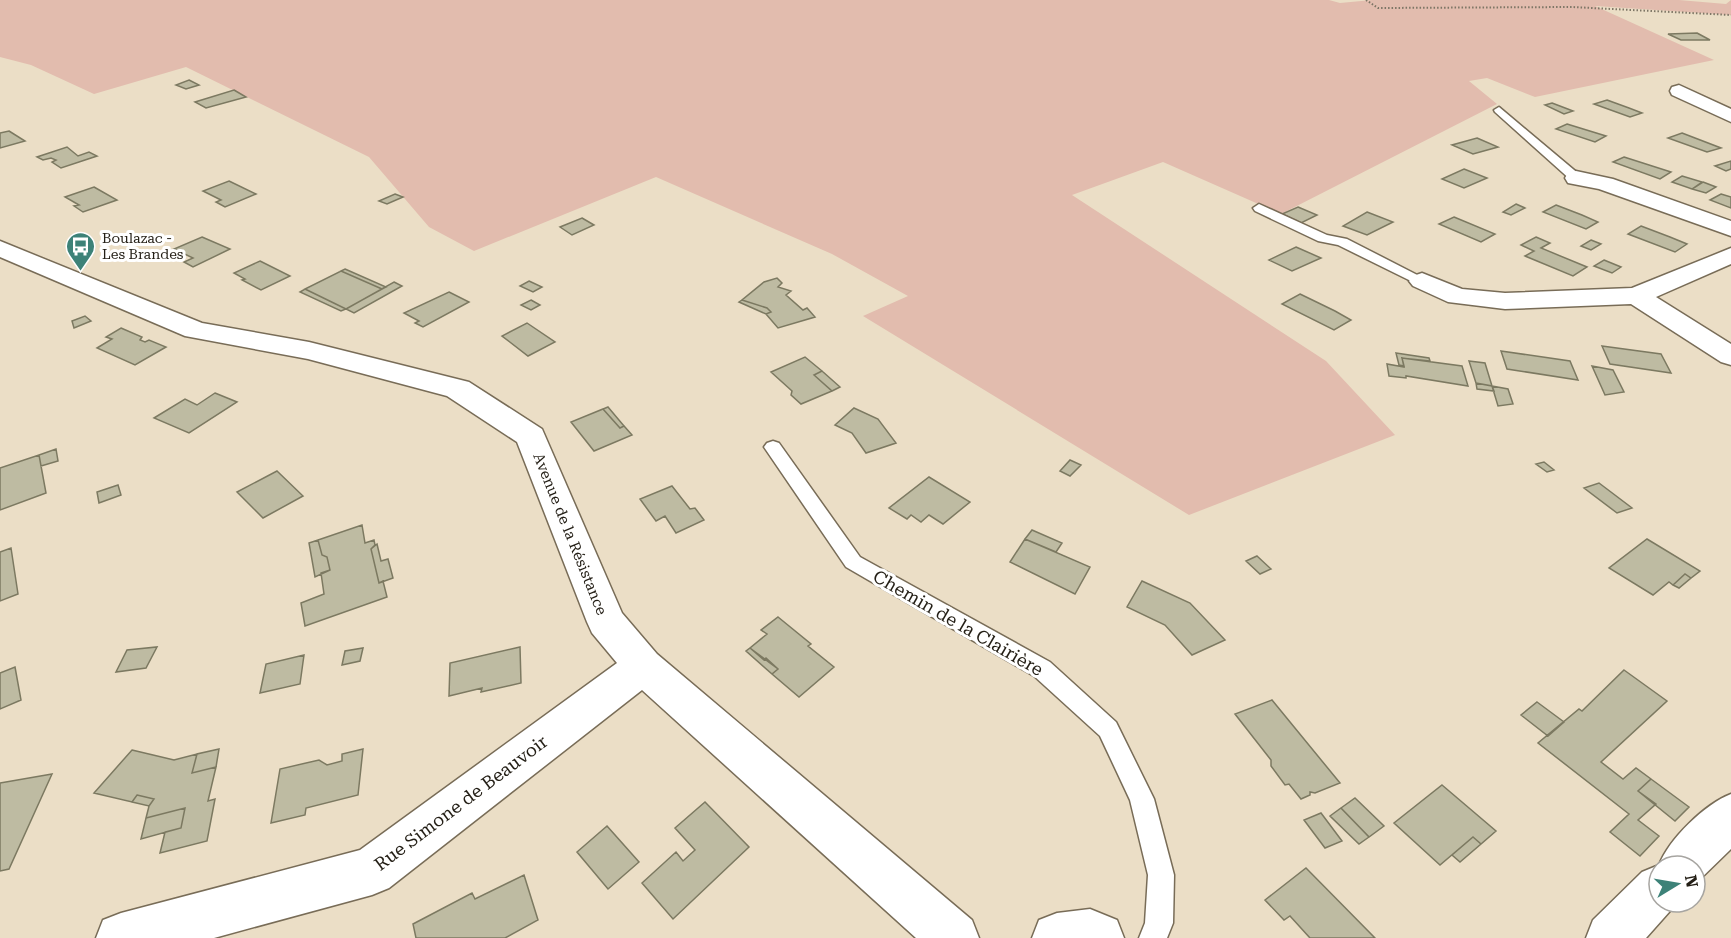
<svg xmlns="http://www.w3.org/2000/svg" width="1731" height="938" font-family="'Roboto Serif',serif">
  <style>
    .green { fill: #e2bcae }
    .building { fill: #bebba2; stroke: #7c7961; stroke-width: 1.5 }
    .lines { fill: none; stroke-linecap: round; stroke-linejoin: round }
    .lane-casing { stroke: #786c57; stroke-width: 3 }
    .street-casing { stroke: #786c57; stroke-width: 3 }
    .path { stroke: #7d7565; stroke-width: 2; stroke-dasharray: 1.5 2; stroke-linecap: butt }
    .lane { fill: #fff; fill-rule: evenodd }
    .street { fill: #fff; fill-rule: evenodd }
    .labels { text-anchor: middle; stroke-width: 6; stroke-linejoin: round; paint-order: stroke }
    .far-poi-label { font-size: 14px; fill: #231e15; stroke: #fff; text-anchor: start }
    .street-label { font-size: 15px; fill: #231e15; stroke: #fff }
    .near-street-label { font-size: 18px; fill: #231e15; stroke: #fff }
  </style>
  <rect width="100%" height="100%" fill="#ebdec6"/>
  <path class="green" d="M0 0H1329L1340 3 1372 0H1679L1726 4 1731 0V15L1595 6 1714 60 1535 97 1487 78 1469 81 1497 104 1281 214 1163 162 1072 195 1326 361 1395 435 1189 515 863 316 908 296 832 254 656 177 474 251 429 227 369 157 186 67 94 94 31 65 0 57Z"/>
  <path class="building" d="M1697 33 1710 40H1681L1668 34Z
    M189 80 199 85 186 89 176 85Z
    M234 90 246 97 206 108 195 102Z
    M1607 100 1629 108 1642 113 1630 117 1594 104Z
    M1552 103 1573 111 1564 114 1545 105Z
    M1567 124 1606 136 1595 142 1556 129Z
    M9 131 25 141 0 148V133Z
    M1682 133 1721 148 1707 152 1668 138Z
    M1477 138 1498 147 1473 154 1452 145Z
    M67 147 78 156 89 152 97 156 61 168 52 162 56 160 51 158 43 160 37 157Z
    M1624 157 1671 172 1660 179 1613 162Z
    M1731 161V169L1726 171 1715 166Z
    M1464 169 1487 178 1464 188 1442 179Z
    M1682 176 1702 182 1692 189 1672 182Z
    M229 181 256 194 225 207 216 202 221 200 203 191Z
    M1703 182 1716 187 1706 193 1692 189Z
    M94 187 117 200 83 212 74 206 79 205 65 197Z
    M395 194 403 197 387 204 379 201Z
    M1721 194 1731 197V208L1710 200Z
    M1516 204 1525 208 1511 215 1503 212Z
    M1556 205 1582 215 1598 222 1586 229 1543 212Z
    M1298 207 1317 215 1301 223 1282 214Z
    M1367 212 1393 222 1367 235 1343 226Z
    M1454 217 1495 234 1481 242 1439 224Z
    M582 218 594 225 572 235 560 227Z
    M1641 226 1670 237 1687 244 1675 252 1628 234Z
    M202 237 230 249 193 267 184 262 193 258 174 249Z
    M1536 237 1550 243 1541 248 1587 267 1573 276 1525 256 1534 251 1521 245Z
    M1591 240 1601 244 1591 250 1581 246Z
    M1296 247 1321 258 1292 271 1269 260Z
    M1604 260 1621 267 1612 273 1594 266Z
    M260 261 290 276 261 290 242 280 245 279 234 273Z
    M345 269 386 287 382 289 341 271Z
    M341 271 382 289 346 309 305 289Z
    M777 278 782 283 778 287 791 291 786 295 803 310 807 308 815 317 778 328 766 314 771 312 767 308 742 300 764 282Z
    M529 281 542 287 533 292 520 286Z
    M394 282 402 286 354 313 346 309Z
    M305 289 346 309 341 311 300 292Z
    M449 292 469 302 423 327 415 323 419 321 404 313Z
    M1300 294 1335 311 1351 320 1334 330 1282 304Z
    M531 300 540 305 531 310 521 305Z
    M742 300 767 308 771 312 766 314 739 302Z
    M85 316 91 321 74 328 72 321Z
    M527 323 555 342 528 356 502 336Z
    M121 328 142 337 140 340 145 342 149 340 166 347 135 365 97 348 112 339 106 337Z
    M1602 346 1661 354 1671 373 1610 364Z
    M1501 351 1570 361 1578 380 1507 369Z
    M1396 353 1429 358 1430 361 1402 358 1404 366 1399 365Z
    M805 357 822 371 814 375 832 391 801 404 791 395 792 391 771 372Z
    M1402 358 1462 366 1468 386 1406 376V378L1389 376 1387 364 1404 367Z
    M1469 361 1485 363 1492 386 1476 383Z
    M1592 366 1613 370 1624 392 1605 395Z
    M822 371 840 387 832 391 814 375Z
    M1476 383 1492 386 1494 391 1477 389Z
    M1492 386 1508 389 1513 404 1498 406Z
    M215 393 237 402 189 433 154 418 185 399 197 405Z
    M608 407 624 426 620 428 603 409Z
    M854 408 878 419 896 443 866 453 852 433 835 425Z
    M603 409 620 428 624 426 632 435 594 451 571 422Z
    M56 449 58 461 41 466 39 455Z
    M39 455 46 493 0 510V468Z
    M1070 460 1081 465 1070 476 1060 471Z
    M1544 462 1554 470 1547 472 1536 464Z
    M277 471 303 496 263 518 237 492Z
    M929 477 970 502 943 524 929 515 921 522 911 515 907 519 889 508Z
    M1599 483 1632 508 1617 513 1584 488Z
    M118 485 121 495 99 503 97 492Z
    M672 486 690 509 695 508 704 520 676 533 665 516 656 521 640 499Z
    M362 525 365 543 374 540 375 545 371 549 379 583 383 581 387 597 305 626 301 603 324 594 321 573 330 570 327 557 322 555 318 540Z
    M1032 530 1062 543 1056 552 1025 539Z
    M1025 539 1090 567 1075 594 1010 562Z
    M1647 539 1700 571 1691 578 1685 574 1673 585 1669 582 1653 595 1609 568Z
    M318 540 322 555 327 557 330 570 315 577 309 543Z
    M377 544 381 561 388 559 393 578 379 583 371 549Z
    M11 548 18 594 0 601V552Z
    M1257 556 1271 569 1260 574 1246 561Z
    M1685 574 1691 578 1679 588 1673 585Z
    M1142 581 1190 603 1225 640 1192 655 1165 625 1127 607Z
    M778 617 811 644 808 646 834 667 799 697 772 674 778 669 750 648 767 634 761 630Z
    M157 647 146 668 116 672 127 650Z
    M520 647 521 683 481 692 482 688 449 696 450 663Z
    M363 648 360 661 342 665 345 651Z
    M750 648 764 660 766 658 778 669 772 674 746 651Z
    M304 655 300 684 260 693 266 664Z
    M15 667 21 700 0 709V673Z
    M1624 670 1667 701 1601 762 1623 779 1636 768 1651 779 1638 791 1656 804 1638 820 1659 836 1640 856 1610 832 1629 814 1538 743 1579 709 1582 711Z
    M1272 700 1340 783 1315 793 1310 792V795L1301 799 1289 784 1285 785 1271 766V760L1235 714Z
    M1537 702 1564 722 1548 736 1521 715Z
    M219 749 216 767 192 773 197 754Z
    M363 749 358 795 306 808 305 815 271 823 280 769 319 760 327 765 342 761V754Z
    M132 750 174 760 197 754 192 773 216 767 208 801 215 799 207 841 160 853 165 832 181 828 185 808 146 818 149 806 154 799 137 795 132 802 94 793Z
    M52 774 9 869 0 871V783Z
    M1651 779 1689 807 1675 821 1638 791Z
    M1442 785 1496 831 1481 844 1473 837 1440 865 1394 823Z
    M137 795 154 799 149 806 132 802Z
    M1355 798 1384 826 1369 837 1341 808Z
    M705 802 749 847 673 919 642 883 676 852 683 861 695 850 675 828Z
    M185 808 181 828 141 839 146 818Z
    M1341 808 1369 837 1359 844 1330 816Z
    M1321 813 1342 841 1325 848 1304 820Z
    M607 826 639 862 608 889 577 852Z
    M1473 837 1481 844 1460 862 1452 855Z
    M1306 868 1375 938H1310L1290 916 1284 920 1265 900Z
    M524 875 538 920 505 938H416L413 924 472 893 475 899Z"/>
  <g class="lines">
    <defs>
      <path id="lane" d="M1499 107 1580 175V181H1572L1495 112 1494 110Z
        M1259 204 1327 235 1347 239 1429 281 1422 285 1417 284 1338 245 1318 241 1255 211 1253 208Z
        M773 441 779 443 860 557 1050 662 1116 722 1154 799 1174 875 1173 923 1167 938H1139L1145 923 1148 875 1130 800 1100 736 1034 676 846 567 764 447 767 443Z"/>
      <path id="street" d="M1679 85 1731 109V122L1672 95 1670 91 1672 87Z
        M1576 171 1613 179 1731 221V236L1599 189 1568 183 1565 178 1568 173Z
        M0 241 202 323 309 342 469 382 542 429 622 613 657 654 972 920 979 938H916L642 690 389 888 372 895 214 938H96L103 920 121 913 360 850 617 663 592 633 587 622 517 442 447 396 308 359 185 336 0 257Z
        M1731 248V264L1656 297 1731 344V365L1721 362 1631 304 1505 309 1448 302 1413 286 1409 281 1413 276 1422 273 1462 289 1505 293 1632 288Z
        M1731 794V849L1695 884V866H1659V902H1678L1646 938H1586L1593 920 1642 872 1659 865C1669 839 1705 804 1731 794Z
        M1090 909 1117 920 1124 938H1032L1039 920 1057 913Z"/>
    </defs>
    <use href="#lane" class="lane-casing"/>
    <use href="#street" class="street-casing"/>
    <path class="path" d="M1366 0 1378 8 1572 7 1731 15"/>
    <use href="#lane" class="lane"/>
    <use href="#street" class="street"/>
  </g>
  <defs>
    <symbol id="bus-pin" viewBox="-11 -11 22 30"><path d="M0 17L-7.5 6A9.5 9.5 0 1 1 7.5 6Z" fill="#3d8278" stroke="#fff"/><path d="M-5-6H5V4H4V6H2V4H-2V6H-4V4H-5ZM-3.5-4V0h7V-4ZM-3.5 1.2v1.5H-2V1.2ZM2 1.2v1.5H3.5V1.2Z" fill="#fff"/></symbol>
  </defs>
  <g fill-rule="evenodd">
    <use href="#bus-pin" x="64" y="230" width="33" height="45"/>
  </g>
  <g class="labels">
    <g class="far-poi-label">
      <text x="102" y="243">Boulazac -<tspan x="102" dy="16">Les Brandes</tspan></text>
    </g>
    <g class="street-label">
      <text transform="translate(570 534) rotate(68)" y="5">Avenue de la Résistance</text>
    </g>
    <g class="near-street-label">
      <text transform="translate(958 623) rotate(30)" y="6">Chemin de la Clairière</text>
      <text transform="translate(461 803) rotate(-37)" y="6">Rue Simone de Beauvoir</text>
    </g>
  </g>
  <g transform="translate(1677 884) rotate(79)"><circle r="28" fill="#ffffff" stroke="#a7a5a1" stroke-width="1.5"/>
  <path d="M0-4.5L10 22L0 15L-10 22Z" fill="#3d8278"/>
  <text y="-9" font-size="16" font-weight="bold" text-anchor="middle" fill="#231e15">N</text>
  </g>
</svg>
